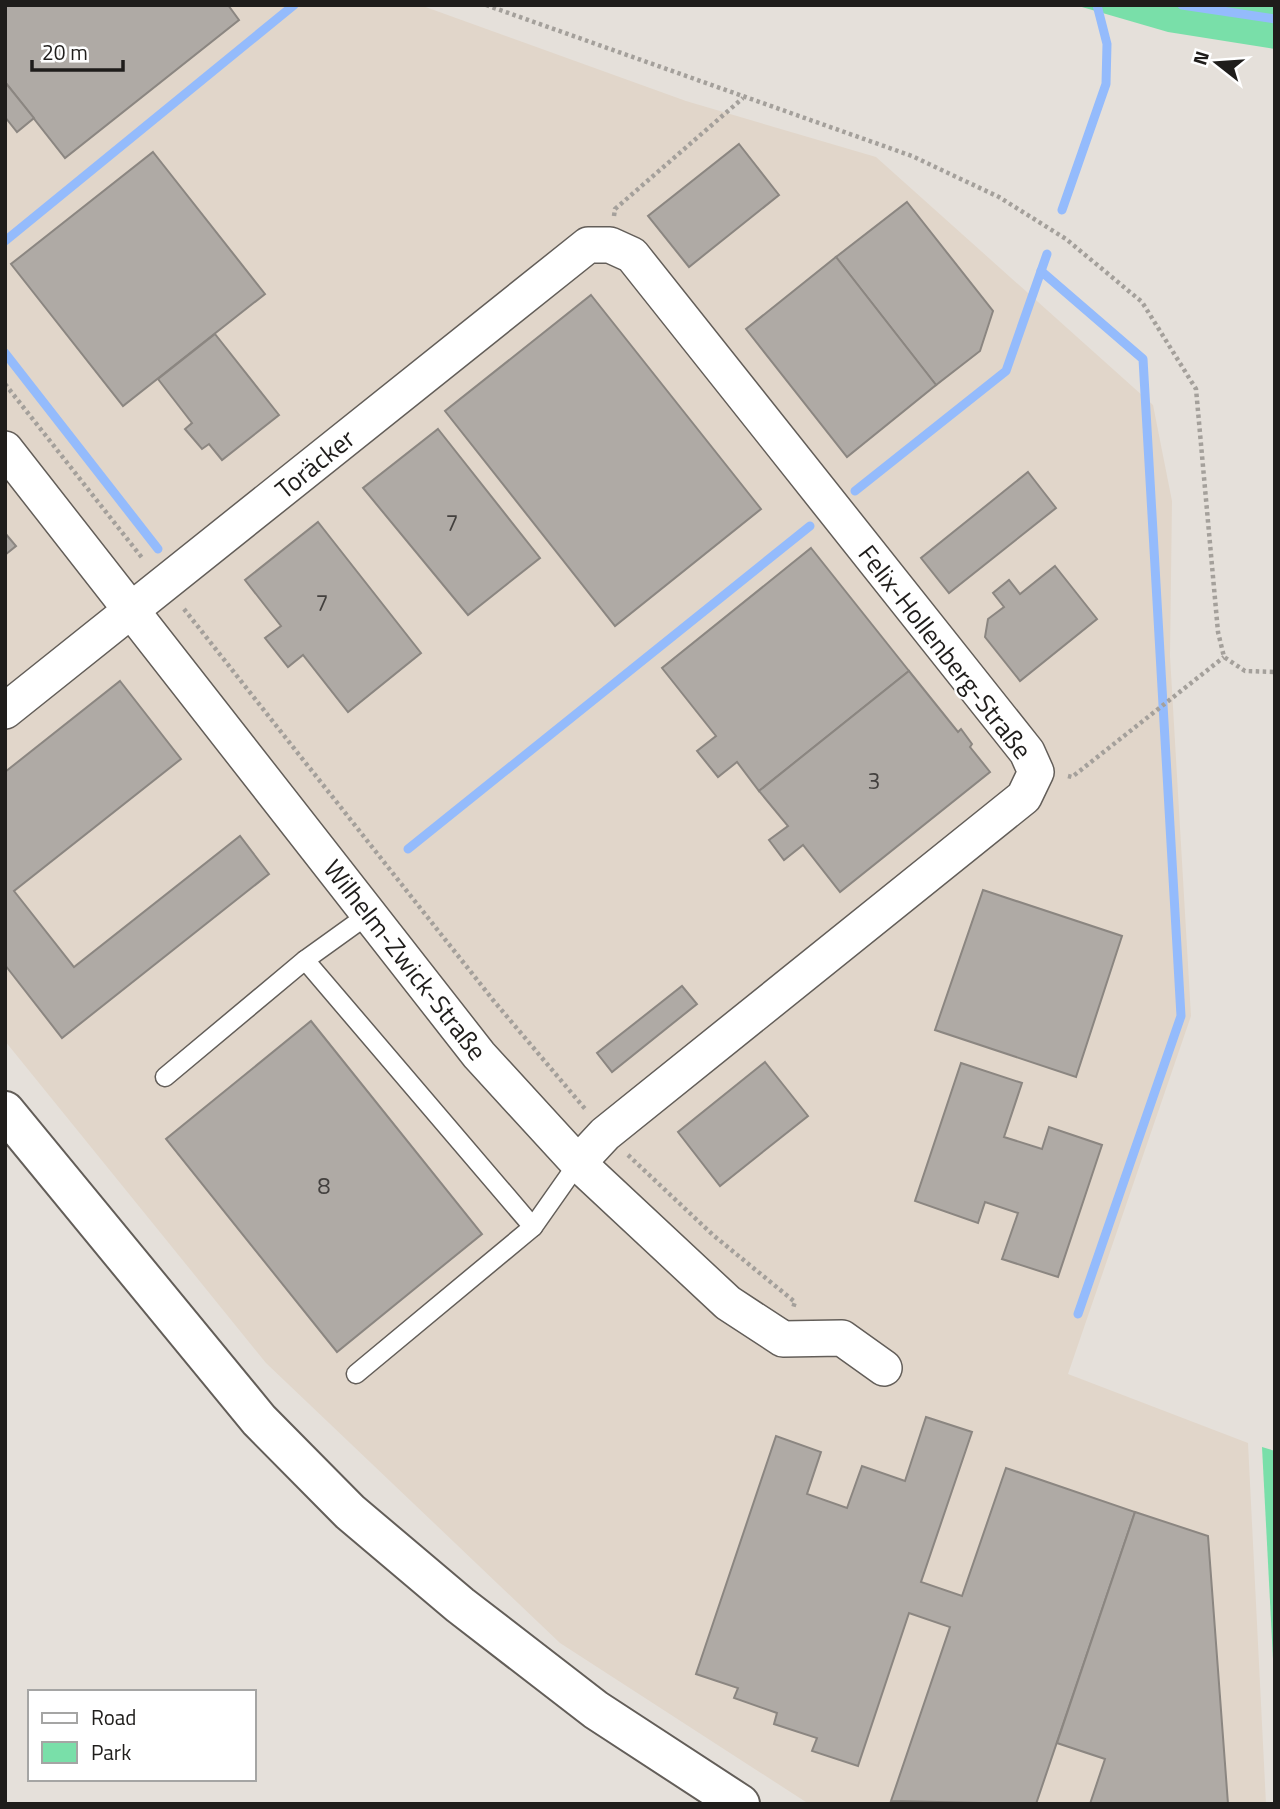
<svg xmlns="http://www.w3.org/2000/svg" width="1280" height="1809" font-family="'Titillium Web',sans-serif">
<rect width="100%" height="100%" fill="#e5e0da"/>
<polygon fill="#e1d6ca" points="5,5 420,5 686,101 876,157 1153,405 1172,501 1170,656 1191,1016 1068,1374 1248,1443 1266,1804 809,1804 560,1643 266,1363 5,1041"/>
<g fill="#79dfa9">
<polygon points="1075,5 1275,5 1275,49 1168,32"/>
<polygon points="1262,1447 1275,1451 1275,1698"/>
</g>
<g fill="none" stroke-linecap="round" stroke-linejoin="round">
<g stroke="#94bbfc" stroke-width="9">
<polyline points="1182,5 1275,19"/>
<polyline points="1062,210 1106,84 1107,44 1097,5"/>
<polyline points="5,241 294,5"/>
<polyline points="1041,271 1143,359 1181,1016 1078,1314"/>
<polyline points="5,353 158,549"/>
<polyline points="855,491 1006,371 1047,254"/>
<polyline points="408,849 810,526"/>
</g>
</g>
<g fill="#afaaa5" stroke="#8b8681" stroke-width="2">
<polygon points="5,5 228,5 239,20 65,158 5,82"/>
<polygon points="5,82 34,118 17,132 5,117"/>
<polygon points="739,144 779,195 689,267 648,216"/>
<polygon points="153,152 265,294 123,406 11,264"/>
<polygon points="907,202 993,311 980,351 936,385 836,257"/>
<polygon points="836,257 936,385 847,457 746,329"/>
<polygon points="591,295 761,509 615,626 445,411"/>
<polygon points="215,334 279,415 222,460 209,444 202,449 185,429 192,423 158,379"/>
<polygon points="438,429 540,558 468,615 363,488"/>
<polygon points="1028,472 1056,508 949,593 921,558"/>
<polygon points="318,522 421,653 348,712 303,655 288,667 265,638 281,626 245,580"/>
<polygon points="5,533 16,546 5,555"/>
<polygon points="811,548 909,671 759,791 737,762 718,777 697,751 716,736 662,668"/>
<polygon points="1055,566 1097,619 1020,681 985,637 988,619 1004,607 993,593 1009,580 1020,594"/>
<polygon points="909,671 958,732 961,729 972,744 970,747 990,772 840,892 803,845 784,860 769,840 788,826 759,791"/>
<polygon points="120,681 181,759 14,891 74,967 240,836 269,874 62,1038 5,965 5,772"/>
<polygon points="983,890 1122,936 1076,1077 935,1030"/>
<polygon points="682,986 697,1004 612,1072 597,1053"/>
<polygon points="311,1021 482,1234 337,1352 166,1139"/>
<polygon points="765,1062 808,1116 720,1186 678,1132"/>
<polygon points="961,1063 1022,1083 1004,1137 1042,1149 1049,1127 1102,1145 1058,1277 1002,1259 1018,1213 985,1202 978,1223 915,1201"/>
<polygon points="926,1417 972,1432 921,1582 962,1596 1006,1468 1135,1512 1036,1804 891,1801 950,1627 909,1613 858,1766 812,1751 817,1738 774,1724 777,1713 734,1698 738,1688 696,1674 776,1436 821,1452 807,1494 847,1508 862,1466 905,1481"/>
<polygon points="1135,1512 1208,1536 1228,1804 1090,1804 1105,1759 1057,1743"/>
</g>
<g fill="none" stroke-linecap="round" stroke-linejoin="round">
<g stroke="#635e59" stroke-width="21">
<g id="service">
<polyline points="305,960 533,1227"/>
<polyline points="165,1077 305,960 369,914"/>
<polyline points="356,1374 533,1227 578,1163"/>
</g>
</g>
<g stroke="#635e59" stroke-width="38">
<g id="minor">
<polyline points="5,449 479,1055 578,1163 728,1303 783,1339 842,1338 884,1368"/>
<polyline points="5,711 588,245 610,245 632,255 1027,752 1036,772 1024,797 605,1134 578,1163"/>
</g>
</g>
<g stroke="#635e59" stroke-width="42">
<polyline id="secondary" points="5,1111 259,1420 350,1512 460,1605 596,1710 740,1804"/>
</g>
<g stroke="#a4a09b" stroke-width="4.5" stroke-dasharray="3.5 3.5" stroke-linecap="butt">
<polyline points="486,5 912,156 999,197 1066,239 1142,302 1196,389 1218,632 1224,657 1245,671 1275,672"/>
<polyline points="614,216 615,209 743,98"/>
<polyline points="5,384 143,559"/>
<polyline points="184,609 493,1000 586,1110"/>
<polyline points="1068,776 1072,777 1224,657"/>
<polyline points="628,1155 713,1235 795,1302 793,1308"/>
</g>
<use href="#service" stroke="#fff" stroke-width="18"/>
<use href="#minor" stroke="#fff" stroke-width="35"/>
<use href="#secondary" stroke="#fff" stroke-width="38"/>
</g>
<g text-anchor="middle" stroke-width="5" stroke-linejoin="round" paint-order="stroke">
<g font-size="23" fill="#43403e">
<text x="452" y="531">7</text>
<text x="322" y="611">7</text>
<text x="874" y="789">3</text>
<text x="324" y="1194">8</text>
</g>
<g font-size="26" fill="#1f1d1b" stroke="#fff">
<text transform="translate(315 464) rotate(-39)" y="9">Toräcker</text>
<text transform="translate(945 652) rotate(52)" y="9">Felix-Hollenberg-Straße</text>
<text transform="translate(405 960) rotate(52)" y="9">Wilhelm-Zwick-Straße</text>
</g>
</g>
<rect width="1280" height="1809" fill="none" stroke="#1f1d1b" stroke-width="14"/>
<rect x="28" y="1690" width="228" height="91" fill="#ffffff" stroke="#a5a5a4" stroke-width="2"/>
<rect x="42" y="1713" width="35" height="10" fill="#ffffff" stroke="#a5a5a4" stroke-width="2"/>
<text x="91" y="1725" font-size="21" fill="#1f1d1b">Road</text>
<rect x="42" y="1742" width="35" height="21" fill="#79dfa9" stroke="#a5a5a4" stroke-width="2"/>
<text x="91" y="1760" font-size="21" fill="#1f1d1b">Park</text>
<g transform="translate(1217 63) rotate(287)" stroke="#ffffff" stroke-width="5" paint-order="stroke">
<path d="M0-5L12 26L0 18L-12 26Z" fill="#1f1d1b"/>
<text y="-10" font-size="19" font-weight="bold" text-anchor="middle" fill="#1f1d1b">N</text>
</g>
<path d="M32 60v10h91v-10" fill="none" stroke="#1f1d1b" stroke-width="3.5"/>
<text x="42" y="60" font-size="21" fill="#1f1d1b" stroke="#ffffff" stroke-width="5" paint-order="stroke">20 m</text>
</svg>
